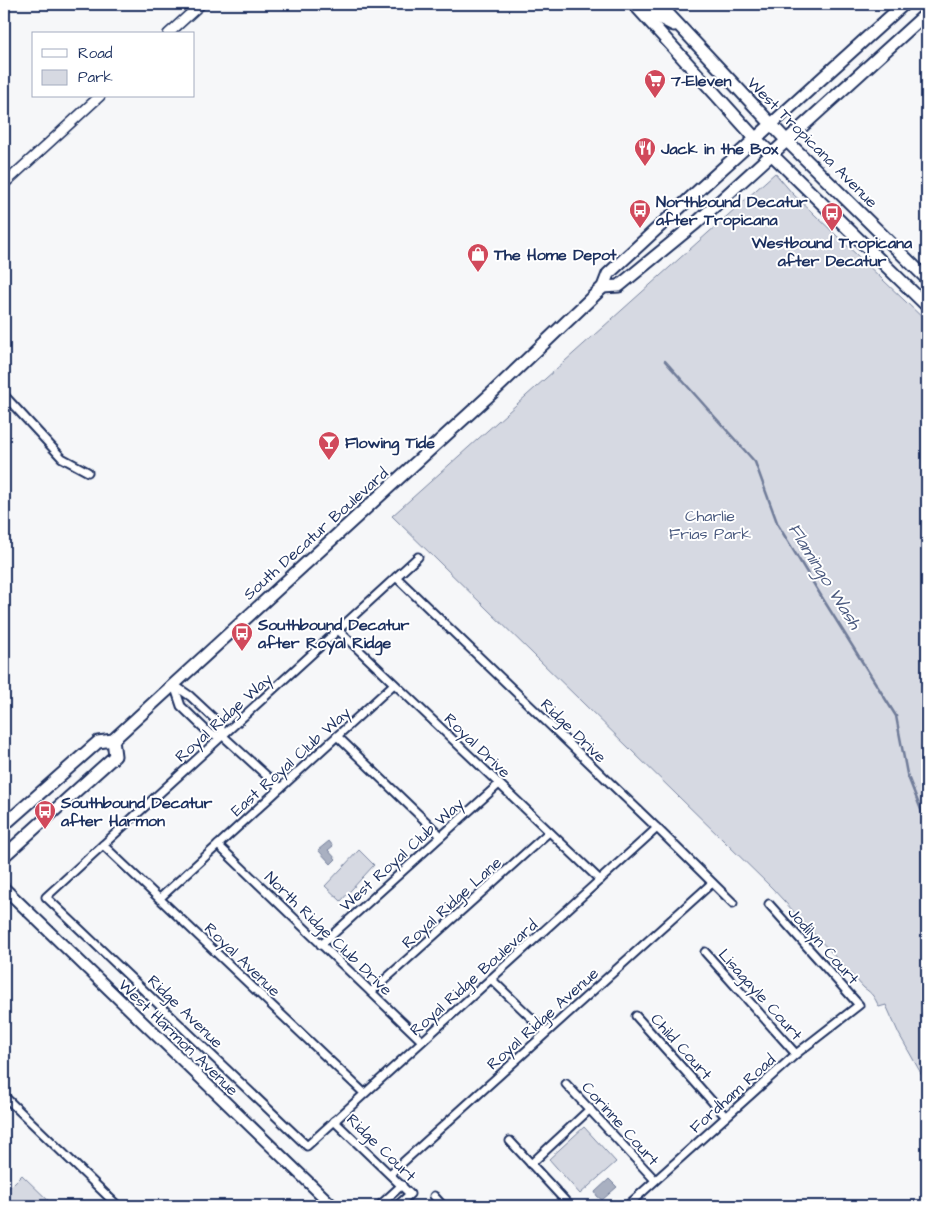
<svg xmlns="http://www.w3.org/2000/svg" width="931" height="1210" font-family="'Architects Daughter',sans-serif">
<rect width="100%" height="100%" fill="#f6f7f9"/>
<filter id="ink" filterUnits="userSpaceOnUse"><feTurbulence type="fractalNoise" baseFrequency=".02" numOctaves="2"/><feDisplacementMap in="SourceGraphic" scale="10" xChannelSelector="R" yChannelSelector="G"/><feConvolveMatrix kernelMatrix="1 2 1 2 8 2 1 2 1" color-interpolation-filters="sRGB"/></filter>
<g filter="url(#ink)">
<g fill="#d6d9e2" stroke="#7884a0">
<path d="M775,173L792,193L927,322V1084L899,1034L886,1005L879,1007C875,998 872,993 864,988L772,888L392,516Z"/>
<polygon points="359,850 374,865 341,901 325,886"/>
<polygon points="584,1127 616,1162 580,1194 549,1159"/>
<polygon points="22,1175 54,1206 4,1206 4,1193"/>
</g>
<g fill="#a9b0c1" stroke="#707c99">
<polygon points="329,841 333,846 328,850 336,859 331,864 318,850"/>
<polygon points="609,1179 617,1187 602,1200 597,1196 595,1192"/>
</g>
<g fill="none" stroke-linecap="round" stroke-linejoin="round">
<polyline stroke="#707c99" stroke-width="2.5" points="665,361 755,462 778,525 823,599 896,716 907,774 927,825"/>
<g stroke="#1b2f5e" stroke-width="11">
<g id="minor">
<polyline points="4,395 62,458 88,472"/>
<polyline points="418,557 46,897 307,1146 657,828"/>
<polyline points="396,577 657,828 733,903"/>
<polyline points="338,630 600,880"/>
<polyline points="174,685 181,706 210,734 223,736"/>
<polyline points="174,685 190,696 220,724 223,736"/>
<polyline points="223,736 280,788"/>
<polyline points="337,736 441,836"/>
<polyline points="103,845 364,1093"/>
<polyline points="218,845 422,1041"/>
<polyline points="160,898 394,684"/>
<polyline points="321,945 499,784"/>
<polyline points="705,952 796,1054"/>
<polyline points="491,979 546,1032"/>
<polyline points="371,992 549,832"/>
<polyline points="636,1016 726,1117"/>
<polyline points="566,1084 655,1180"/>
<polyline points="4,1096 118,1206"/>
<polyline points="334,1121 410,1194 397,1206"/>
<polyline points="510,1141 570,1206"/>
<polyline points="531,1164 590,1109"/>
<polyline points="390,1174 712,883"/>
<polyline points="434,1196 443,1206"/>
<polyline points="379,1206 402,1185"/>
<polyline points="627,1206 796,1054 859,1005 769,904"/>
</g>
</g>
<g stroke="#1b2f5e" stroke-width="12">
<g id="tertiary">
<polyline points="168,34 201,4"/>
<polyline points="4,184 100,96"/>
</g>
</g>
<g stroke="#1b2f5e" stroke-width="14">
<polyline id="secondary" points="4,888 333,1206"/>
</g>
<g stroke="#1b2f5e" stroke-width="15">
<g id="primary">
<polyline points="634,4 755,138 927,306"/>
<polyline points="647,4 660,18 674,25"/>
<polyline points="659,4 787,141 927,279"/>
<polyline points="603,287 619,286 696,223 927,13"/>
<polyline points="4,825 98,742 113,740 493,392 603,287 608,274 701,188 904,4"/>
<polyline points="4,856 115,756 113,740"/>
</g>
</g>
<use href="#minor" stroke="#fff" stroke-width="7"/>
<use href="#tertiary" stroke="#fff" stroke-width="9"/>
<use href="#secondary" stroke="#fff" stroke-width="10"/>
<use href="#primary" stroke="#fff" stroke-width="11"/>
</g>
</g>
<defs>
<g id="supermarket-pin" transform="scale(1.125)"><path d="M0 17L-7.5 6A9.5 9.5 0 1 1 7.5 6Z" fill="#d1495b" stroke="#fff"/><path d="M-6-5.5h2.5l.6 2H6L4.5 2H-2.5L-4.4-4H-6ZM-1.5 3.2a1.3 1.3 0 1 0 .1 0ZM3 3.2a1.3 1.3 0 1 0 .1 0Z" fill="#fff"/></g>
<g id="restaurant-pin" transform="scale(1.125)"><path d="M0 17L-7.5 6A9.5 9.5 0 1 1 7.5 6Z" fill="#d1495b" stroke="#fff"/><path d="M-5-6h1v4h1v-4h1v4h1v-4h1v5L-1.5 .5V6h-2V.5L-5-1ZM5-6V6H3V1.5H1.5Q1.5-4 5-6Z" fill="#fff"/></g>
<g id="bus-pin" transform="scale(1.125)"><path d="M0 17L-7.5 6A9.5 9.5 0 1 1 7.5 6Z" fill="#d1495b" stroke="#fff"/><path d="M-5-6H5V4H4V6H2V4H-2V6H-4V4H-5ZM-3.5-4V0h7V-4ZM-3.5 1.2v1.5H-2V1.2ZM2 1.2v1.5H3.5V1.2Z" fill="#fff"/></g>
<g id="shop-pin" transform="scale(1.125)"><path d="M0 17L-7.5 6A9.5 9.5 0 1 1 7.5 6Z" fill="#d1495b" stroke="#fff"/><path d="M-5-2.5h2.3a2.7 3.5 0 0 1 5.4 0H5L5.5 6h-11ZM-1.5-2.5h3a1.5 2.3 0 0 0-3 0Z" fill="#fff"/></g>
<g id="bar-pin" transform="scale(1.125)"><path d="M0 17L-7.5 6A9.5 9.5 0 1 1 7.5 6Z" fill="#d1495b" stroke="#fff"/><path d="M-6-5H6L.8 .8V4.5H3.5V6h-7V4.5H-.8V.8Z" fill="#fff"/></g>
</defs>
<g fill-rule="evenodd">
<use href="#supermarket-pin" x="655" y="80"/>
<use href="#restaurant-pin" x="645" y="148"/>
<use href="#bus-pin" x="640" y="210"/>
<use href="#bus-pin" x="832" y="213"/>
<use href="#shop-pin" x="478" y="254"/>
<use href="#bar-pin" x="329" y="442"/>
<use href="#bus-pin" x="242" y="633"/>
<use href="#bus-pin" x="45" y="811"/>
</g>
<g text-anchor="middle" stroke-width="4" stroke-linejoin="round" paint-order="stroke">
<g font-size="16" font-weight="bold" fill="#1b2f5e" stroke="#fff" text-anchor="start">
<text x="671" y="86">7-Eleven</text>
<text x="661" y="154">Jack in the Box</text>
<text x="656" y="207">Northbound Decatur<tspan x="656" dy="18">after Tropicana</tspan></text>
<text x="832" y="248" text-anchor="middle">Westbound Tropicana<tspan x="832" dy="18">after Decatur</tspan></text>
<text x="494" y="260">The Home Depot</text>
<text x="345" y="448">Flowing Tide</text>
<text x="258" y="630">Southbound Decatur<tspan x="258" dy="18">after Royal Ridge</tspan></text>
<text x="61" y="808">Southbound Decatur<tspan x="61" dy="18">after Harmon</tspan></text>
</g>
<g font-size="16" fill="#1b2f5e" stroke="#fff">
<text transform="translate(813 142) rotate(45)" y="6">West Tropicana Avenue</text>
<text transform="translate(315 533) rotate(-42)" y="6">South Decatur Boulevard</text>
<text transform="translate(223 717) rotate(-42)" y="6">Royal Ridge Way</text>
<text transform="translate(574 730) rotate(44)" y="6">Ridge Drive</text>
<text transform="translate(478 745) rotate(44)" y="6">Royal Drive</text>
<text transform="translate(290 761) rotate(-42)" y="6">East Royal Club Way</text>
<text transform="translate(401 854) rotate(-42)" y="6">West Royal Club Way</text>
<text transform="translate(451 902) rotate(-42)" y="6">Royal Ridge Lane</text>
<text transform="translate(329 933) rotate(44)" y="6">North Ridge Club Drive</text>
<text transform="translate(824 945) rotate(48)" y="6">Jodilyn Court</text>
<text transform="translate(243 959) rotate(44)" y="6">Royal Avenue</text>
<text transform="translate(473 977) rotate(-42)" y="6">Royal Ridge Boulevard</text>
<text transform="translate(761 994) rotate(48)" y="6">Lisagayle Court</text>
<text transform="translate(186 1011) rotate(44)" y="6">Ridge Avenue</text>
<text transform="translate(542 1018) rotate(-42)" y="6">Royal Ridge Avenue</text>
<text transform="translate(179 1037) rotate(44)" y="6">West Harmon Avenue</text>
<text transform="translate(682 1046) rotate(48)" y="6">Child Court</text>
<text transform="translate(732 1093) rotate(-42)" y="6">Fordham Road</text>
<text transform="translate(621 1123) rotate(48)" y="6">Corinne Court</text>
<text transform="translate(382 1147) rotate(44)" y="6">Ridge Court</text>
</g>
<g font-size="16" fill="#4a5a7f" stroke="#fff">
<text x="710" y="521">Charlie<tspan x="710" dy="18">Frias Park</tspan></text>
</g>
<g font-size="18" font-style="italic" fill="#4d5c81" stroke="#fff">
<text transform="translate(825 576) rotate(58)" y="6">Flamingo Wash</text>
</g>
</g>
<rect width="931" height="1210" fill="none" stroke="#fff" stroke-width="20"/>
<rect x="10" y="10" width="911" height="1190" fill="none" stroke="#1b2f5e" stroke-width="2" filter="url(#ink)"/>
<rect x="32" y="32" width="162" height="65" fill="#ffffff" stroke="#a4acbf"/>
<rect x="42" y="49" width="25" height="8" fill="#ffffff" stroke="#a4acbf"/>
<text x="78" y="58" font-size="15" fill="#1b2f5e">Road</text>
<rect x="42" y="70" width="25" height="15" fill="#d6d9e2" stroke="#a4acbf"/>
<text x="78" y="82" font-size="15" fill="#1b2f5e">Park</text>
</svg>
